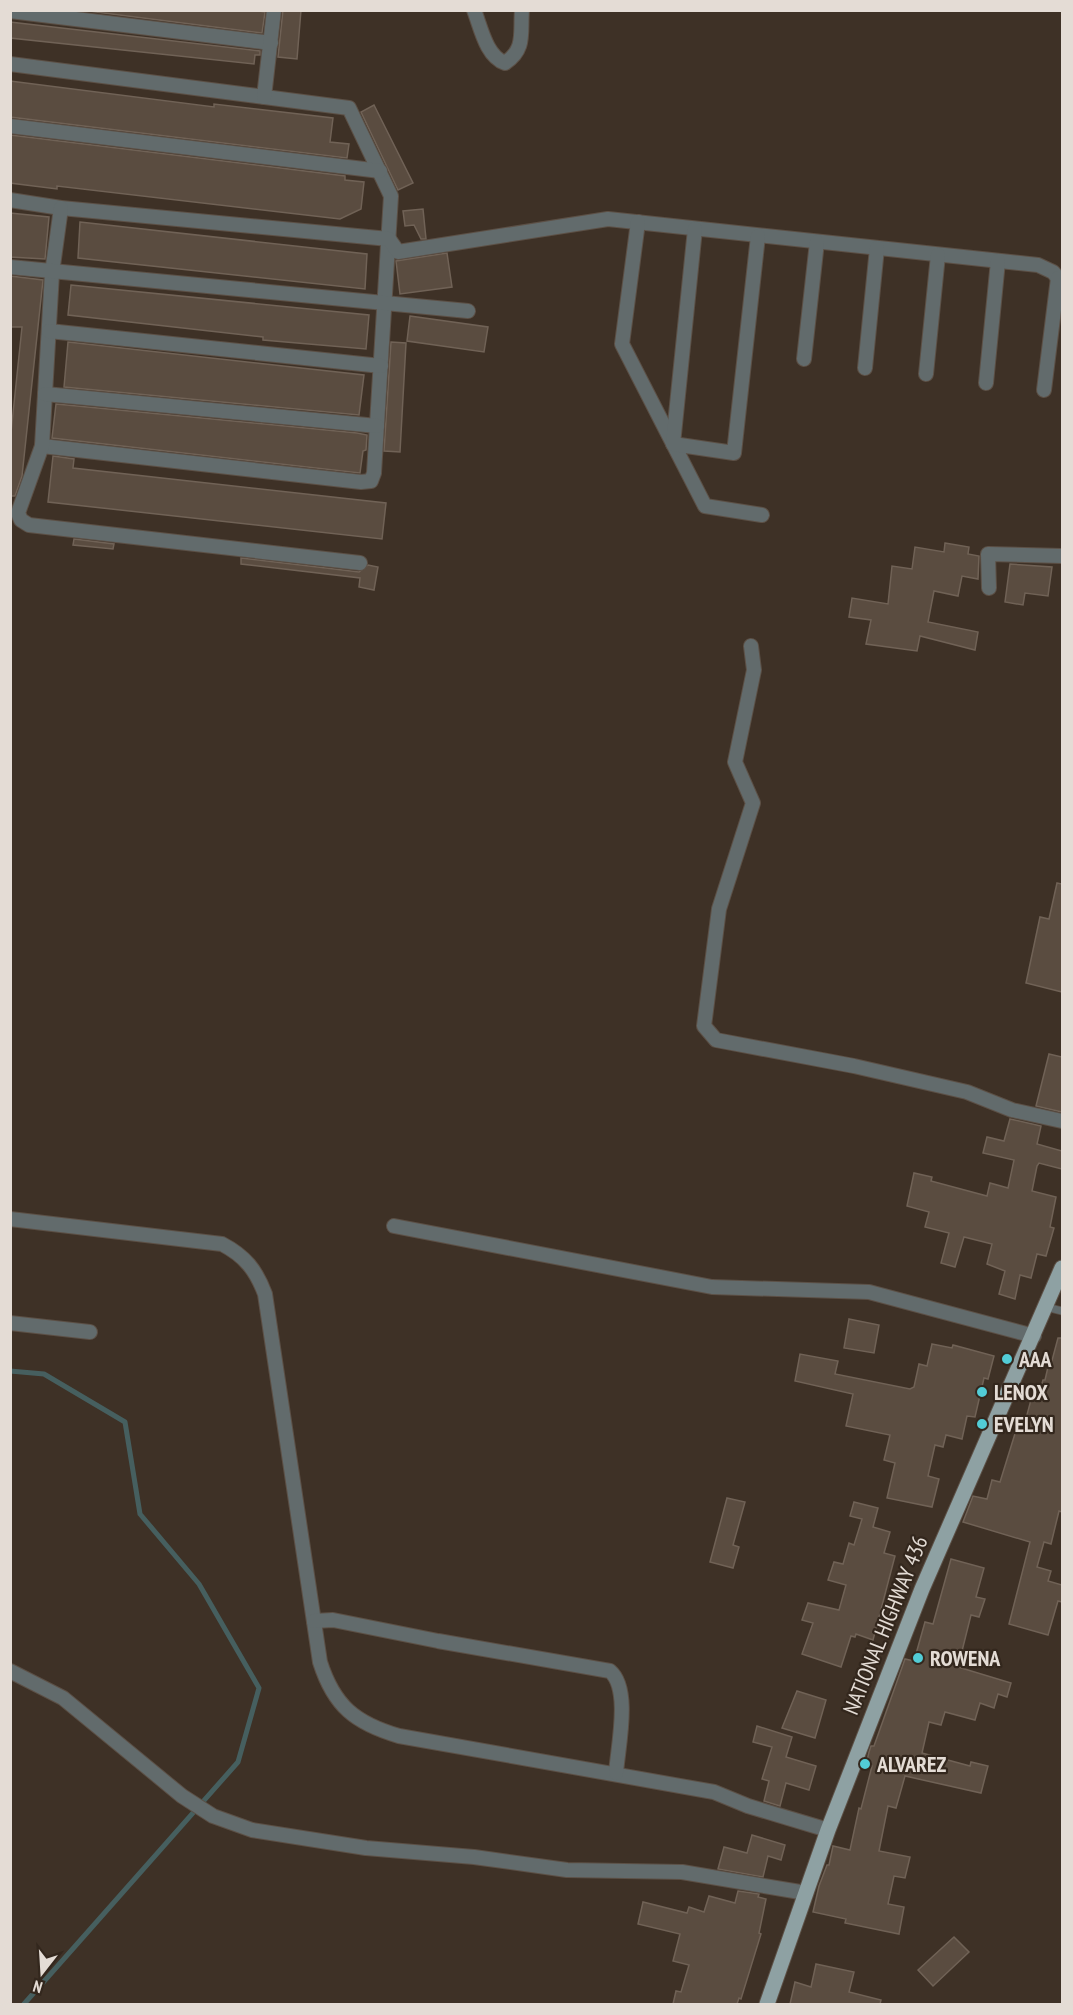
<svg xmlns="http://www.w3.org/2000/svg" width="1073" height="2015" font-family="'PT Sans Narrow',sans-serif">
<rect width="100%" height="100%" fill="#3e3126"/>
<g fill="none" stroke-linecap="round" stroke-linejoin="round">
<polyline stroke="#465f5f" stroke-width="5" points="10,1371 44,1374 125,1422 140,1514 199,1584 259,1688 238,1762 24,2004"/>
</g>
<g fill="#5a4c40" stroke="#706256" stroke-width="1.5">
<polygon points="80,10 252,10 265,12 262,33"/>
<polygon points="283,10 301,10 297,59 278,57"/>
<polygon points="10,22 260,51 260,55 255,55 254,64 10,38"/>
<polygon points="10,81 214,107 214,104 333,118 330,142 349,144 347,158 10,117"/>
<polygon points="374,105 413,183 398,190 361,112"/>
<polygon points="10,135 345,176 345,180 364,182 361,209 340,219 57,186 57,189 10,183"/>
<polygon points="423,209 426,239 421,239 414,225 405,226 403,211"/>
<polygon points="10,213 49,217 45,259 10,257"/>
<polygon points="80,222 367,254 365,289 78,258"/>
<polygon points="447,253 452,287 400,294 396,261"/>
<polygon points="10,276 43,280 22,476 15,496 10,496 10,442 22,327 10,327"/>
<polygon points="71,285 369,315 366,349 263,340 263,337 68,315"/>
<polygon points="410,316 488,327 484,352 407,341"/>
<polygon points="68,342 364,375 359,415 64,387"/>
<polygon points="391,342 406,343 400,452 384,451"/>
<polygon points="56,404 357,433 367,435 366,450 363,451 360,473 52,438"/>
<polygon points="53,456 74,459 73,468 386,503 382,539 48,502"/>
<polygon points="74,539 114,544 113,549 73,545"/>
<polygon points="945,543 969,547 968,554 979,556 978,579 962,576 958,596 934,591 928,622 978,632 975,650 920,636 917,651 866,644 871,620 849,617 852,598 888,604 892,566 912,569 915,547 944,552"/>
<polygon points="241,558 359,572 368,565 378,567 374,590 359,587 360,578 241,564"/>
<polygon points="1010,564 1052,567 1048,596 1025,593 1023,605 1005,602"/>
<polygon points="1057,883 1062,884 1062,992 1026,983 1040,917 1049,919"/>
<polygon points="1049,1054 1062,1057 1062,1112 1036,1106"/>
<polygon points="1010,1119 1041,1126 1037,1144 1062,1151 1062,1169 1039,1163 1037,1166 1032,1191 1056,1197 1050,1227 1054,1228 1046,1256 1037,1254 1031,1278 1020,1275 1015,1299 999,1294 1005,1271 987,1264 992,1244 964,1237 955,1267 941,1263 949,1233 925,1227 929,1212 907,1206 914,1173 932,1177 931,1181 987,1196 990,1183 1008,1188 1014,1160 983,1153 987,1137 1004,1141"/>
<polygon points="849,1319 879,1325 874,1353 844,1348"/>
<polygon points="1058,1338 1062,1338 1062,1512 1059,1511 1051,1544 1044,1542 1037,1567 1051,1571 1048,1581 1062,1585 1062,1602 1058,1601 1048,1635 1009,1624 1030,1542 963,1522 973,1496 987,1499 992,1480 1000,1482 1018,1424 1024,1426 1032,1396 1038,1397 1043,1380 1045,1380 1048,1367 1050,1368"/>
<polygon points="932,1344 952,1348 953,1345 994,1356 988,1379 984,1378 975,1417 967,1416 962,1439 946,1435 943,1447 935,1445 928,1476 939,1479 932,1507 887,1498 895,1463 884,1460 890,1435 846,1426 853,1394 795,1381 800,1354 838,1361 835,1374 910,1389 914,1387 919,1364 927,1366"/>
<polygon points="727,1498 745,1502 733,1545 739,1547 733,1568 710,1562"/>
<polygon points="854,1502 878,1508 873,1527 890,1532 884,1553 895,1556 873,1640 856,1634 855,1637 851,1636 841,1667 802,1654 813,1623 802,1620 808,1603 839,1610 846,1585 828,1580 834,1562 843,1564 849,1543 854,1545 862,1519 850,1516"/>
<polygon points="951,1559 984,1568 976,1597 985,1599 979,1617 971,1615 958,1667 1011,1683 1007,1697 998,1694 994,1708 980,1703 975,1720 945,1712 941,1725 929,1722 922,1753 970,1766 971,1762 988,1766 981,1793 905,1776 896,1808 888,1806 879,1851 910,1857 905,1878 894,1876 888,1904 904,1907 899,1934 845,1923 846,1919 813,1912 819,1886 827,1865 829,1865 833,1846 850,1850 859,1808 861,1809 872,1766 866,1765 869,1752 871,1746 874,1746 905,1659 914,1661 925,1622 933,1624"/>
<polygon points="797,1691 826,1700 815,1738 782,1728"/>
<polygon points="757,1726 792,1737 786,1757 816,1766 809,1790 786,1783 780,1806 764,1801 769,1781 762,1779 772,1747 753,1742"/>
<polygon points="752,1835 785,1845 781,1860 768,1856 763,1877 718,1869 724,1847 747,1853"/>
<polygon points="738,1891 759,1894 758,1897 766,1899 759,1933 761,1934 741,1999 739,1998 737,2004 673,2004 676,1991 681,1992 689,1965 673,1961 680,1934 638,1924 643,1902 687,1913 689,1907 704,1912 709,1896 735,1903"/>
<polygon points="954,1937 969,1952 933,1986 918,1970"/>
<polygon points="816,1964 854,1972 849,1992 881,2000 880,2004 790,2004 795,1982 811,1987"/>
</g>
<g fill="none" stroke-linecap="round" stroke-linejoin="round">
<g stroke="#5c5046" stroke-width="9">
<polyline id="service" points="1046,1307 1062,1311"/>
</g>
<g stroke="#5c5046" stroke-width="16">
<g id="minor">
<path d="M474,10C481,28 486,56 505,63C526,49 520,33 522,10"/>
<polyline points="10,11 271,43"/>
<polyline points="10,64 349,108 391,196 374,473 371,481 361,482 42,446"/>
<polyline points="264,97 274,10"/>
<polyline points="10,126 380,171"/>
<polyline points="10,200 61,208 389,239 398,252 608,219 1038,265 1053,272 1062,283"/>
<polyline points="61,208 52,273 42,446 18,513 21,520 29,525 360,563"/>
<polyline points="638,222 622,344 705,506 762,515"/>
<polyline points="695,229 673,444 734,453 758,236"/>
<polyline points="10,267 468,311"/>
<polyline points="49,331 381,366"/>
<polyline points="804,359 817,242"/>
<polyline points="865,368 877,248"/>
<polyline points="926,374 938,255"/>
<polyline points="986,383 998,261"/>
<polyline points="1044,390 1058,278"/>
<polyline points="45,394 377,426"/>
<polyline points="989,588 988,554 1062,556"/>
<polyline points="751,646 754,670 735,762 753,803 719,909 704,1026 716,1040 854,1066 967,1092 1012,1110 1062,1121"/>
<path d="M10,1219L222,1244C245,1256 256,1270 265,1294L320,1662C334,1706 355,1723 399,1736L714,1792L748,1806L828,1830"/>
<polyline points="394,1226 712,1287 869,1292 1034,1336"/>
<polyline points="10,1323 90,1332"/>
<path d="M314,1621L333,1620L438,1641L610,1671C631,1689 618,1746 616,1773"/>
<polyline points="10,1671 63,1698 182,1796 213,1816 252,1830 366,1848 474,1857 567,1870 682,1872 806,1893"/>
</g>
</g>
<g stroke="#5c5046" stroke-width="17">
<polyline id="primary" points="767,2004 828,1830 922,1589 1062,1268"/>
</g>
<use href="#service" stroke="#626b6c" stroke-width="7"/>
<use href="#minor" stroke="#626b6c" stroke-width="14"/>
<use href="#primary" stroke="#8ea1a3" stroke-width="15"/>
</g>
<g fill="#52ccd6" stroke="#33271d" stroke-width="2">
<circle cx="1007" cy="1359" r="6"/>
<circle cx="982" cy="1392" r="6"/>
<circle cx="982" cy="1424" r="6"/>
<circle cx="918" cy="1658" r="6"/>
<circle cx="865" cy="1764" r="6"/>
</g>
<g text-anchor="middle" stroke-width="4.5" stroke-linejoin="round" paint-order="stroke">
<g font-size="22" font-weight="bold" fill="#e4dcd5" stroke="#33271d" text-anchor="start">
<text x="1019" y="1367">AAA</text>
<text x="994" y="1400">LENOX</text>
<text x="994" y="1432">EVELYN</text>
<text x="930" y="1666">ROWENA</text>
<text x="877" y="1772">ALVAREZ</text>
</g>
<g font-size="22" fill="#e4dcd5" stroke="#33271d">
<text transform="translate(885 1625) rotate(-68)" y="8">NATIONAL HIGHWAY 436</text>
</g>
</g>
<rect width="1073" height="2015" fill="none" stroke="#e4dcd5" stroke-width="24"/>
<g transform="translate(42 1973) rotate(197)" stroke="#33271d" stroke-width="4.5" paint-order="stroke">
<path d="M0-4.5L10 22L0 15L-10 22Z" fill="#e4dcd5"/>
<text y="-9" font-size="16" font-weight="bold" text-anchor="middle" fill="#e4dcd5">N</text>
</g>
</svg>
